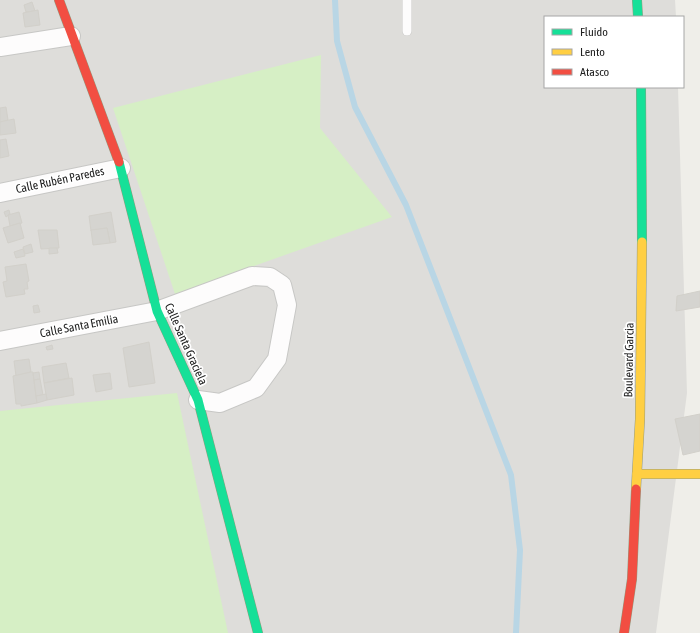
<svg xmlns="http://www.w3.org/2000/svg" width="700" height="633" font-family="'Asap Condensed',sans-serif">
<rect width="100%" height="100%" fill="#efeee9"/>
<polygon fill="#deddda" points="0,0 675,0 676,17 545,17 545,87 678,87 687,393 656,633 0,633"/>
<g fill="#d6efc5">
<polygon points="321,55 320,128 392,217 175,294 113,108"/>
<polygon points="177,393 228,633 0,633 0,411"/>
</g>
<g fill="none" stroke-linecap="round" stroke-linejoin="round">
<polyline stroke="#b9d6e5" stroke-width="6" points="335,0 337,41 355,107 406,205 511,475 520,550 516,633"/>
</g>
<g fill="#d5d4d0" stroke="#d2d0ca">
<polygon points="32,2 35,11 26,12 24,5"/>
<polygon points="38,10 40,25 25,27 23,13"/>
<polygon points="6,107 8,120 0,122 0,108"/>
<polygon points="14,119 16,133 0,135 0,122"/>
<polygon points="6,139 9,156 0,158 0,140"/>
<polygon points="9,210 10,214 6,217 4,212"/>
<polygon points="19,212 22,223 10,226 8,215"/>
<polygon points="111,212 116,242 110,243 107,228 91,231 89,216"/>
<polygon points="20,223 24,238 8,243 3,228"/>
<polygon points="107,228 110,243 93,245 91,230"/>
<polygon points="38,230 57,230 59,248 41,249"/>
<polygon points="31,244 33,252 25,254 23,247"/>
<polygon points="49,248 57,248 58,253 49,254"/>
<polygon points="23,249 25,256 16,258 14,252"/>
<polygon points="26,264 29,281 27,282 28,289 24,289 25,294 6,297 3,282 7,281 5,267"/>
<polygon points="700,291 700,307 676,311 677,296"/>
<polygon points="38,305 40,312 34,313 33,306"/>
<polygon points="149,342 155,383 129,387 123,348"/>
<polygon points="52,345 53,349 47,350 46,347"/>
<polygon points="29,359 31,372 16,376 14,361"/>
<polygon points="66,363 69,378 44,383 42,367"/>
<polygon points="31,372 33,372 37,403 21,406 21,404 16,404 13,376"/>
<polygon points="39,372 40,379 34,380 33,373"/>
<polygon points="110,373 112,389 96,392 93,375"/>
<polygon points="72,378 74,395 47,400 44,383"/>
<polygon points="40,379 43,395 36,396 34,380"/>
<polygon points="46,394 47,400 37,403 36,396"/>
<polygon points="700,414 700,451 683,455 675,419"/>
</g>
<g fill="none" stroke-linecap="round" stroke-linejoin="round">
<g stroke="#c7c7c5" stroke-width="10">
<polyline id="lane" points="407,31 407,0"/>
</g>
<g stroke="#c7c7c5" stroke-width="20">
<g id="street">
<polyline points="0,47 71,36"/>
<polyline points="0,193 121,168"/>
<polyline points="0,341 157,311 252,276 270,277 282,285 287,305 277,359 256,388 220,403 198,400"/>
</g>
</g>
<g stroke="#959a7f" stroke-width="10">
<g id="fast">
<polyline points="637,0 638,17"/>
<polyline points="641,87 642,242"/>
<polyline points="119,162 157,311 198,400 258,633"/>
</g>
</g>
<g stroke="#959a7f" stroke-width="10">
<g id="slow">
<polyline points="637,474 700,474"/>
<polyline points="636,489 640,419 642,242"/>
</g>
</g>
<g stroke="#959a7f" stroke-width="10">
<g id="jam">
<polyline points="59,0 119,162"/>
<polyline points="624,633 632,579 636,489"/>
</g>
</g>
<use href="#lane" stroke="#fdfcfc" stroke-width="9"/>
<use href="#street" stroke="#fdfcfc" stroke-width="18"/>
<use href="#fast" stroke="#16e098" stroke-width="9"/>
<use href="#slow" stroke="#ffcf43" stroke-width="9"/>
<use href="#jam" stroke="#f24e42" stroke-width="9"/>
</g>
<g text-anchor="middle" stroke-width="3.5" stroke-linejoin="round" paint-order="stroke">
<g font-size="12" fill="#202020" stroke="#fff">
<text transform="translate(60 180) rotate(-12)" y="4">Calle Rubén Paredes</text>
<text transform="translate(79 326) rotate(-11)" y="4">Calle Santa Emilia</text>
<text transform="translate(186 344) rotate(66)" y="4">Calle Santa Graciela</text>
<text transform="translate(629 360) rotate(-89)" y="4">Boulevard Garcia</text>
</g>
</g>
<rect x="544" y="16" width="140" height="72" fill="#ffffff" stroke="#a6a6a6"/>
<rect x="552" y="29" width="20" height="6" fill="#16e098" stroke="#a6a6a6"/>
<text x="580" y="36" font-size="12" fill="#202020">Fluido</text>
<rect x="552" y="49" width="20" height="6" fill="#ffcf43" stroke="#a6a6a6"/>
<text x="580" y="56" font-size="12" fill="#202020">Lento</text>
<rect x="552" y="69" width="20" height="6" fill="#f24e42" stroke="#a6a6a6"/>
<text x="580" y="76" font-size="12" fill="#202020">Atasco</text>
</svg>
